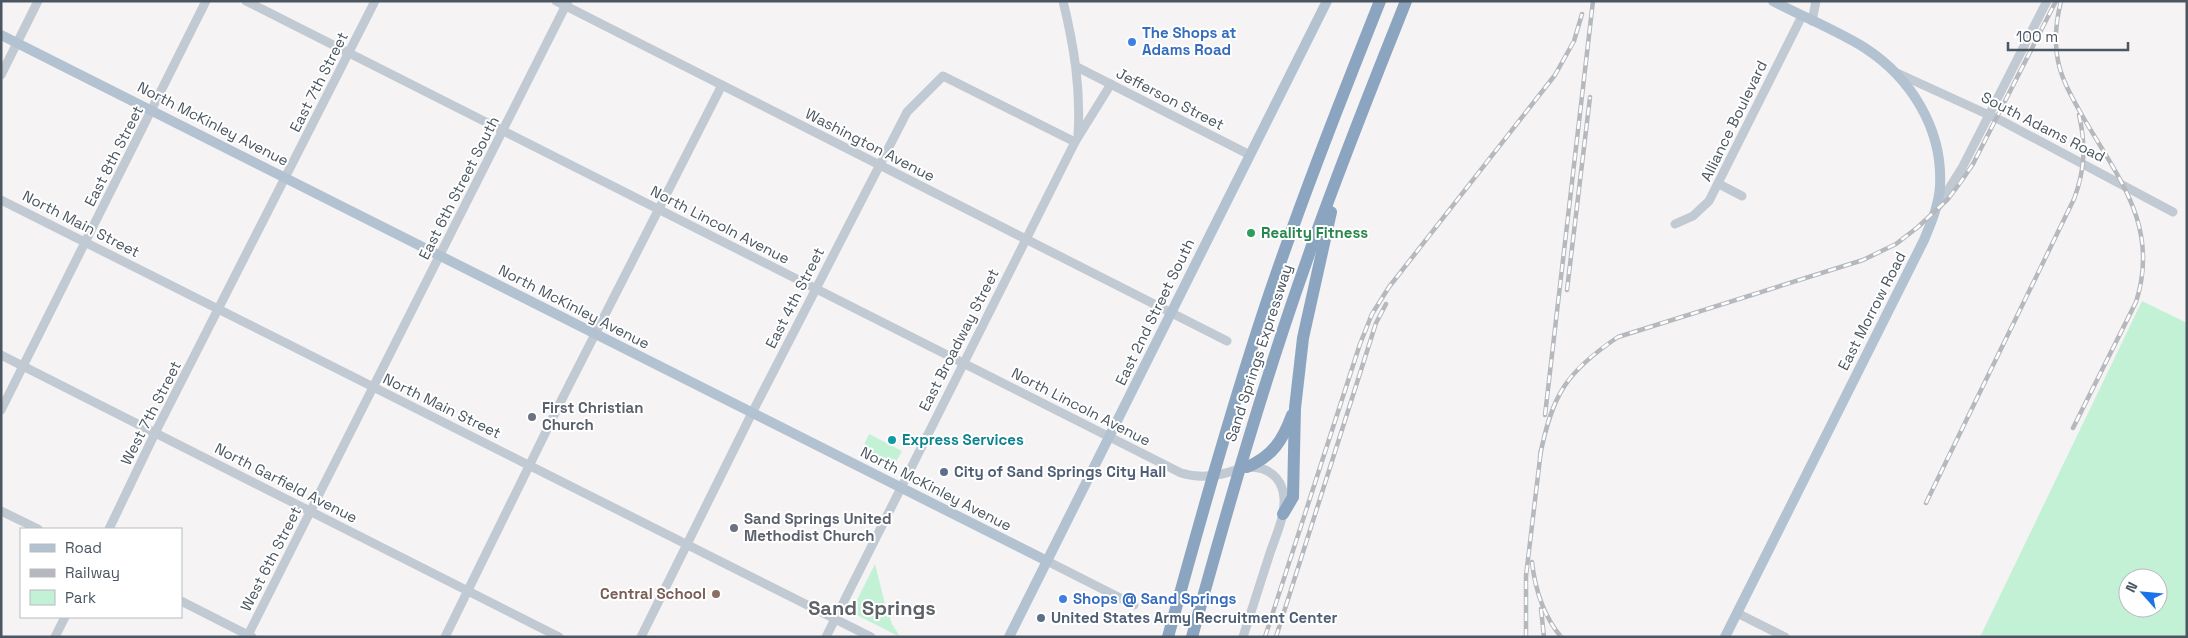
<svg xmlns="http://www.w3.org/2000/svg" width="2188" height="638" font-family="'Space Grotesk',sans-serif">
<rect width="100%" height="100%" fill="#f5f3f3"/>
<g fill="#c3f1d5" fill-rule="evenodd">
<path d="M2142,301L2187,323V637H1980ZM2128,578H2158V608H2128Z"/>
<polygon points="869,434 902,451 893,467 861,451"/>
<polygon points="875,564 885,604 892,624 900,637 851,612"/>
</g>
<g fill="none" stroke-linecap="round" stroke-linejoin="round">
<g stroke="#c1cad2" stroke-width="9">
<path d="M246,1L1181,473C1194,477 1208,477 1222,474C1235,471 1246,465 1259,468C1274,471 1283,483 1284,498C1285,517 1276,535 1270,553C1261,581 1252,609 1243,637"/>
<polyline points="556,1 1227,341"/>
<path d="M1063,1C1074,46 1081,89 1078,135"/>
<polyline points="1812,21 1816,1"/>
<polyline points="1077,67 1250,155"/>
<polyline points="1897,73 2002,121 2173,212"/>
<polyline points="1,75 38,1"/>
<polyline points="1719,184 1742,196"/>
<polyline points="1,200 871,637"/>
<polyline points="1938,206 1962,168 2047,1"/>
<polyline points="1675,224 1693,216 1709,201 1802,16"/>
<polyline points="1,355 559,637"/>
<polyline points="1,410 206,1"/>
<polyline points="1,511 38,529"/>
<polyline points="109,529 156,431 375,1"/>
<polyline points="1047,561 1134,605"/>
<polyline points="181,601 252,637"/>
<polyline points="1737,613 1785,637"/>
<polyline points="55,637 65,617"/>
<polyline points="247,637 568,1"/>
<polyline points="445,637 562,399 722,85"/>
<polyline points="641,637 752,413 907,112 943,76 1075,142"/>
<polyline points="826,637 1075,142 1111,84"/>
</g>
<g stroke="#b3c2d1" stroke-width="10">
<polyline points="1,35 1047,561"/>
<polyline points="1009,637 1327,1"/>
<path d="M1725,637L1924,240C1931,223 1939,205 1940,186C1943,129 1911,78 1865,48C1836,30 1803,17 1773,1"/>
</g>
<g stroke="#8ba5c1" stroke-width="12">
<path d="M1247,467C1272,457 1283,440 1292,415"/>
<polyline points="1283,514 1293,497 1295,408 1303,338 1331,212"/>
<path d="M1168,637C1198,528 1228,420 1263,313C1298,208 1339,104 1380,1"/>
<path d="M1192,637C1227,510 1263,384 1307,260C1337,173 1372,87 1406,1"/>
</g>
<g stroke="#b5b8bd" stroke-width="4.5">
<g id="rail">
<path d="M2061,1C2056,21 2054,42 2058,61C2062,81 2073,99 2083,117C2119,179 2160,227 2136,302L2073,428"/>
<polyline points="1567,290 1590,97"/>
<polyline points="1545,415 1593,1"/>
<path d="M1540,456C1552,395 1566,372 1618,337L1863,260L1896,244L1918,227L1948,199L1960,183L1973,164L2056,1"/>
<path d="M1926,503L2074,199C2085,170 2086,145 2079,115"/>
<path d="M1532,562C1535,589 1543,615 1561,637"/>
<polyline points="1541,609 1544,637"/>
<polyline points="1265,637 1360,344 1372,314 1389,287 1555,75 1574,41 1582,14"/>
<polyline points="1276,637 1376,323 1386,304"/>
<polyline points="1526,637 1526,576 1541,450"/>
</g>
</g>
<use href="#rail" stroke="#fff" stroke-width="2.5" stroke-dasharray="8" stroke-linecap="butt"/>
</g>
<g fill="#3f7fe0" stroke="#fff" stroke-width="2">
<circle cx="1132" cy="42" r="5"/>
<circle cx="1063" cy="599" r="5"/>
</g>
<circle fill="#2e9e5b" stroke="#fff" stroke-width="2" cx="1251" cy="233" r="5"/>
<g fill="#6b7280" stroke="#fff" stroke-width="2">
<circle cx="532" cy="417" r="5"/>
<circle cx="734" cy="528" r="5"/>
</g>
<circle fill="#0f9aa8" stroke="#fff" stroke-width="2" cx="892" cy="440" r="5"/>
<g fill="#5c6f8a" stroke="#fff" stroke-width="2">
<circle cx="944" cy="472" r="5"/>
<circle cx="1041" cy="618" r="5"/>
</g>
<circle fill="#8d6e63" stroke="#fff" stroke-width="2" cx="716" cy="594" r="5"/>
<g text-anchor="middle" stroke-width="4" stroke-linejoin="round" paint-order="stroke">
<g font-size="15" font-weight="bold" fill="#366cbe" stroke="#fff" text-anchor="start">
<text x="1142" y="38">The Shops at<tspan x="1142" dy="17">Adams Road</tspan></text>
<text x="1073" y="604">Shops @ Sand Springs</text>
</g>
<g font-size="15" fill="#4a5661" stroke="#fff">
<text transform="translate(319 82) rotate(-63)" y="5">East 7th Street</text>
<text transform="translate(1170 99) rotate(27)" y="5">Jefferson Street</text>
<text transform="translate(1734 121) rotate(-64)" y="5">Alliance Boulevard</text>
<text transform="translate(213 124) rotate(27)" y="5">North McKinley Avenue</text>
<text transform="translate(2043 127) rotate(27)" y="5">South Adams Road</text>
<text transform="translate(870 145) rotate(27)" y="5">Washington Avenue</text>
<text transform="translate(114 156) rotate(-63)" y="5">East 8th Street</text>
<text transform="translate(459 188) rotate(-63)" y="5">East 6th Street South</text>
<text transform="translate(81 224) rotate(27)" y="5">North Main Street</text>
<text transform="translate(720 225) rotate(27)" y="5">North Lincoln Avenue</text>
<text transform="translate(795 298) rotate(-63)" y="5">East 4th Street</text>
<text transform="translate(574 307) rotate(27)" y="5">North McKinley Avenue</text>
<text transform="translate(1872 311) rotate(-63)" y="5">East Morrow Road</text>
<text transform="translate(1155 312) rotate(-64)" y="5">East 2nd Street South</text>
<text transform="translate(959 340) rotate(-63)" y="5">East Broadway Street</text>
<text transform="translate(1259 353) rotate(-72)" y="5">Sand Springs Expressway</text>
<text transform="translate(442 406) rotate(26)" y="5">North Main Street</text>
<text transform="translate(1081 407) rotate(27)" y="5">North Lincoln Avenue</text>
<text transform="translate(151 413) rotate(-63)" y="5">West 7th Street</text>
<text transform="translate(286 483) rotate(27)" y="5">North Garfield Avenue</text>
<text transform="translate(936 489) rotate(27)" y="5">North McKinley Avenue</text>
<text transform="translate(271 559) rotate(-63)" y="5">West 6th Street</text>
</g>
<g font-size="15" font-weight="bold" fill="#27864d" stroke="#fff" text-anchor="start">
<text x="1261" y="238">Reality Fitness</text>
</g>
<g font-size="15" font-weight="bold" fill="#5b616d" stroke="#fff" text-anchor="start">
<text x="542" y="413">First Christian<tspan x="542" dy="17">Church</tspan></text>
<text x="744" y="524">Sand Springs United<tspan x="744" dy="17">Methodist Church</tspan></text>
</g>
<g font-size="15" font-weight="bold" fill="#0d838f" stroke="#fff" text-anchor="start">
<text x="902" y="445">Express Services</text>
</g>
<g font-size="15" font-weight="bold" fill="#4e5e75" stroke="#fff" text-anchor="start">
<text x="954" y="477">City of Sand Springs City Hall</text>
<text x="1051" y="623">United States Army Recruitment Center</text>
</g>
<g font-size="15" font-weight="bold" fill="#785e54" stroke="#fff" text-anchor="end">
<text x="706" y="599">Central School</text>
</g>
<g font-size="20" font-weight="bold" fill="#5f6368" stroke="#fff">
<text x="872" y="615">Sand Springs</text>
</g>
</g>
<rect width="2188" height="638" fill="none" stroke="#4a5661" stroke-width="5"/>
<rect x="20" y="528" width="162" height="90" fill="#ffffff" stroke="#b7bbc0"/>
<rect x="30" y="544" width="25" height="8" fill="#b3c2d1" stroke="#b7bbc0"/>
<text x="65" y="553" font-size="15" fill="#4a5661">Road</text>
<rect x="30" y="569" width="25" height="8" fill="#b5b8bd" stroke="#b7bbc0"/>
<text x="65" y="578" font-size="15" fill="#4a5661">Railway</text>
<rect x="30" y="590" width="25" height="15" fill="#c3f1d5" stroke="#b7bbc0"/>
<text x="65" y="603" font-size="15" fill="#4a5661">Park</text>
<g transform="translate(2143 593) rotate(297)"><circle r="24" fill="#ffffff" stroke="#b7bbc0"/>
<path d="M0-4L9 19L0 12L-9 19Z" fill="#1a73e8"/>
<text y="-8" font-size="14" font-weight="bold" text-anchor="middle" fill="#4a5661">N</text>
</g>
<path d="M2008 42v8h120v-8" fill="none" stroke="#4a5661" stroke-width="2.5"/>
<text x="2016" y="42" font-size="15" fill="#4a5661" stroke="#ffffff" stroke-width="4" paint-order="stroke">100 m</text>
</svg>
